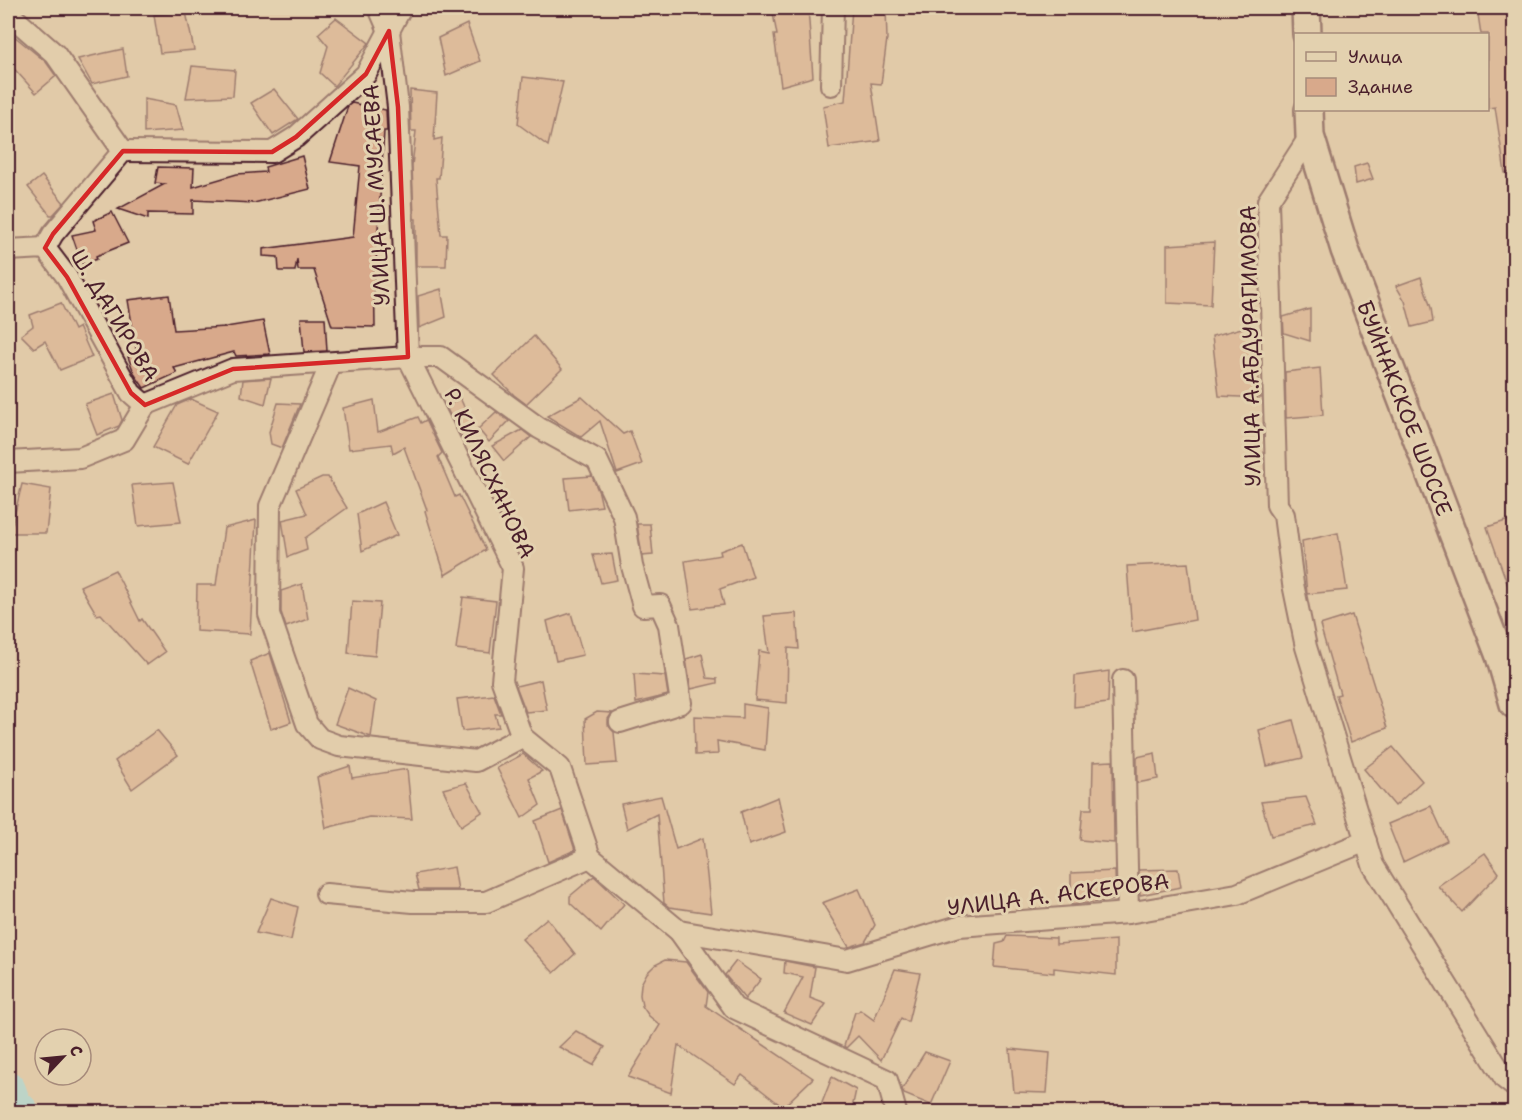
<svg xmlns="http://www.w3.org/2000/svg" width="1522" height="1120" font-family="'Shantell Sans',sans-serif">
<rect width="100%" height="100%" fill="#e1caa8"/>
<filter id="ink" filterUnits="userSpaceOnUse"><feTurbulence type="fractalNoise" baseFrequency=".0167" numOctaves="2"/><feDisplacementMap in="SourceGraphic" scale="12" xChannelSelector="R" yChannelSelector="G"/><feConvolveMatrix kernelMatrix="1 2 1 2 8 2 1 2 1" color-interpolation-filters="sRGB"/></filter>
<g filter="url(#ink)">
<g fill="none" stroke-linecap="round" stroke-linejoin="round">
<polyline stroke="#91e0ee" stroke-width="36" points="8,1090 13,1104 21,1112"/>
</g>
<g fill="#d8a98b" stroke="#4a1f2b" stroke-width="1.5">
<polygon points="772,8 808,8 813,77 781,86 774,35 777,35"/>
<polygon points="852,8 886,8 887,39 881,84 871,83 880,141 829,148 823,106 845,101"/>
<polygon points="1477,8 1515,8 1515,172 1505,173 1495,107 1488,108 1488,34 1481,34"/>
<polygon points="186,12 194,50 160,53 154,15"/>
<polygon points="336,18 369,43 334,86 320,73 328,46 318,34"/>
<polygon points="467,24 480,61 446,76 438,38"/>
<polygon points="8,31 46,62 56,76 36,93 8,62"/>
<polygon points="123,49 127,76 92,84 78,59"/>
<polygon points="192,66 235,70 233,96 186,98"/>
<polygon points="523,77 563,82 548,146 518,124"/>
<polygon points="274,89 298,119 273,135 251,103"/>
<polygon points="410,90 437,93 434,140 442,138 439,178 436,178 441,235 447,235 446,266 416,266 416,219 414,219 412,166 416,131 411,131"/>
<polygon points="144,99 176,105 183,130 144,133"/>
<polygon points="352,103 386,110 387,131 384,131 376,263 374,263 375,327 332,326 314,270 298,270 297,259 295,271 279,271 278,257 263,256 263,249 353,237 360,166 330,162 348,106"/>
<polygon points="302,156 310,189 254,203 193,200 193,214 148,213 148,219 118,209 165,184 155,183 158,167 194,168 193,187 237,174 266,172 265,167"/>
<polygon points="1367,163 1373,179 1356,184 1354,167"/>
<polygon points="42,176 64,203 53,215 50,215 28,187"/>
<polygon points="112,212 128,243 96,256 97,259 82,264 72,235 96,230 93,221"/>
<polygon points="1214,242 1211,305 1167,303 1167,245"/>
<polygon points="1421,277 1431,308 1433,322 1412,327 1405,301 1396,286"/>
<polygon points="441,289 446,317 419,328 418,296"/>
<polygon points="169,295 174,330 226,327 263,321 270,354 236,356 234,352 174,368 177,373 144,388 135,375 128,357 137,354 128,300"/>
<polygon points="61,303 74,330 79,327 92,357 60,370 45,341 34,348 21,335 33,326 30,315"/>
<polygon points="1310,309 1310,341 1284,333 1283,317"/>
<polygon points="301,318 325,318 327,351 304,352"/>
<polygon points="1253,325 1261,398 1219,396 1212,336"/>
<polygon points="534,336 562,369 526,404 514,395 494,375"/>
<polygon points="1320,368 1323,415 1286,418 1285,372"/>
<polygon points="271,378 265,404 241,396 243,380"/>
<polygon points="114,394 122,420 119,426 97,435 85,404"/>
<polygon points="582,397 623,434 630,431 642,464 617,473 600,421 581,437 547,416"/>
<polygon points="460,398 473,426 461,437 446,407"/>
<polygon points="191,399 218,411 188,464 153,447 177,405"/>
<polygon points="374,400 378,432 418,417 421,423 426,420 442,453 438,457 455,497 459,495 486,550 445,575 425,511 427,510 404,447 393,453 391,444 349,449 343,408"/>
<polygon points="278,403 300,404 282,448 271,444 269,432"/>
<polygon points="496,412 509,421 489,442 478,429"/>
<polygon points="522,430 531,437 504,461 492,446"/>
<polygon points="592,476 599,493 602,506 569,510 565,478"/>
<polygon points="322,477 328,477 347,508 305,538 307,550 288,557 282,520 307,514 296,489"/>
<polygon points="173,482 181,522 138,526 132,485"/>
<polygon points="22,484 51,489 46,533 10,533"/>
<polygon points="383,502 397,535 362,551 357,514"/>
<polygon points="256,520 250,634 196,631 197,585 216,585 224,528"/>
<polygon points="1509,520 1515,533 1515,597 1512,597 1487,527"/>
<polygon points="637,524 650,524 653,555 642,556"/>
<polygon points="1338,533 1347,590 1307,594 1302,541"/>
<polygon points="742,543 753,577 720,589 724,605 692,609 685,561 721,555 720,551"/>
<polygon points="612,554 617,580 601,583 593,555"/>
<polygon points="1188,563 1195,620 1132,632 1127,566"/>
<polygon points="115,570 140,621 142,619 165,652 147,665 101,614 97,615 80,586"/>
<polygon points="302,584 308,619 286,627 281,612 281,591"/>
<polygon points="463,597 496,601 490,653 456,649"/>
<polygon points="352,601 380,603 375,656 348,653"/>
<polygon points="571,613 583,655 556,661 547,621"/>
<polygon points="796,613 799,649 788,648 787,703 755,700 759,651 769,653 764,616"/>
<polygon points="1352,615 1387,728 1351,742 1336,695 1340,694 1320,625"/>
<polygon points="270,653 291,722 271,729 250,661"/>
<polygon points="702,654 707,678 717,679 717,683 691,689 686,659"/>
<polygon points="1109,671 1108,703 1074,707 1075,676"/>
<polygon points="634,674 665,676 668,695 636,703"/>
<polygon points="541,680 547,710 526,712 516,686"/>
<polygon points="348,688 376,701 371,737 335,724"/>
<polygon points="494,695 501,714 495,714 499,727 462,731 457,699"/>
<polygon points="743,704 768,708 765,750 717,741 718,754 695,755 694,716 743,718"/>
<polygon points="597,712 612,713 608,719 608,725 614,732 617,763 587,765 585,719"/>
<polygon points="1293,720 1303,758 1267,766 1259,730"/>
<polygon points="157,730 178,755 132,789 115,761"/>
<polygon points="1393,747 1422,781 1395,806 1364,769"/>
<polygon points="1155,753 1158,779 1137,783 1137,757"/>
<polygon points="523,754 542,771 529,778 540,805 522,818 497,768"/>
<polygon points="1113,761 1114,843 1080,840 1083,809 1092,809 1093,762"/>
<polygon points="350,766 352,778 407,769 412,819 369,817 326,828 317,777"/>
<polygon points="466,783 482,812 461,826 443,789"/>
<polygon points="661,796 676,849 703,838 711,913 669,907 664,903 657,814 627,829 621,804"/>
<polygon points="778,797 786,832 749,845 741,812"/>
<polygon points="1306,797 1317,825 1271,836 1261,802"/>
<polygon points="1431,806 1447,841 1403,862 1388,824"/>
<polygon points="562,810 575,850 548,862 535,821"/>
<polygon points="1485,853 1499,873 1462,912 1438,886"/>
<polygon points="454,867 458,890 419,890 415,874"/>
<polygon points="1178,869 1181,887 1140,895 1139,870"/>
<polygon points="1115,871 1116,900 1071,905 1071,873"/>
<polygon points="594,876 624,904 601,932 570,903 570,896"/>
<polygon points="859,889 875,925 865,942 849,947 822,903"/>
<polygon points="271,898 298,907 291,940 256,933"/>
<polygon points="547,918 575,954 554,973 522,939"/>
<polygon points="1007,936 1056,938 1056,944 1116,940 1116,975 1054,968 1054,973 994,967 996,944 1004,942"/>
<polygon points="665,960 686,962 708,992 706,1006 813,1078 783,1107 742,1075 735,1084 678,1045 671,1093 628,1077 660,1025 649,1016 642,1006 640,995 641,984 647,973 655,965"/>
<polygon points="736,961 761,979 745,999 725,975"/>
<polygon points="785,961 815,967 810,998 826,1004 812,1025 784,1013 803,977 784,973"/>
<polygon points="895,969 920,973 908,1022 901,1018 881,1060 858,1036 846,1048 844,1046 855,1012 858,1012 860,1010 874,1020"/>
<polygon points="576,1031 605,1047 593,1065 559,1047"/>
<polygon points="1010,1049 1050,1053 1047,1093 1014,1092"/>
<polygon points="925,1052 950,1061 931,1105 904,1094 902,1089"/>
<polygon points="832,1077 856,1090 851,1113 818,1113"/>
</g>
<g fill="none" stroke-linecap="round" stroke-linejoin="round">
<g stroke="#4a1f2b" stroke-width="24">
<g id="minor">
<polyline points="379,8 389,31 398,107 408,357 513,568 502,681 522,737 560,768 590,857 679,931 734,1008 887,1080 896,1112"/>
<polyline points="8,13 55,54 123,151"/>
<polyline points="831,85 833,8"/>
<polyline points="1310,136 1268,201 1277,505 1284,515 1293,584 1306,647 1373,865 1505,1079 1514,1086"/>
<polyline points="123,151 272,152 296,137 366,74 401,8"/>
<polyline points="45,248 53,234 123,151"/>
<polyline points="8,250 45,248 67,277 131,393 145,405"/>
<polyline points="327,373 270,506 269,614 307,724 320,739 339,746 476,761 522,737"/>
<polyline points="145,405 233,369 408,357 441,357 539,428 597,460 624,517 632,566 643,606 660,605 669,625 681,703 620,722"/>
<polyline points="8,462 80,458 124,440 145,405"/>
<polyline points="1123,680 1128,913"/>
<polyline points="326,894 413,902 486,902 590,857"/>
<polyline points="679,931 847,960 959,926 1128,913 1237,894 1366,841"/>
</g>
</g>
<g stroke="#4a1f2b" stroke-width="32">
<g id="secondary">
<polyline points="1306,8 1307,34"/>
<polyline points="1309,110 1310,136 1345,250 1500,656 1514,704"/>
</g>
</g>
<use href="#minor" stroke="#e3d1af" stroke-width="20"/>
<use href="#secondary" stroke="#e3d1af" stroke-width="27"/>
</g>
</g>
<path d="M0 0H1522V1120H0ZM389,31L398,107L408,357L233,369L145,405L131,393L67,277L45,248L53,234L123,151L272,152L296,137L366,74Z" fill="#e1caa8" fill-opacity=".55" fill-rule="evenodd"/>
<path fill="none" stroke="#d62828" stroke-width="4.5" stroke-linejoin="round" d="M389,31L398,107L408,357L233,369L145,405L131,393L67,277L45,248L53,234L123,151L272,152L296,137L366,74Z"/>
<g text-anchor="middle" stroke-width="6" stroke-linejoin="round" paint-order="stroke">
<g font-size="22" fill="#4a1f2b" stroke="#e3d1af">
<text transform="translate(376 195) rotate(-93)" y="8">УЛИЦА Ш. МУСАЕВА</text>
<text transform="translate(115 315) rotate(59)" y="8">Ш. ДАГИРОВА</text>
<text transform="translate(1250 346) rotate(-91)" y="8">УЛИЦА А.АБДУРАГИМОВА</text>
<text transform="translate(1405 408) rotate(69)" y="8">БУЙНАКСКОЕ ШОССЕ</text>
<text transform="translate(490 473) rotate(65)" y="8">Р. КИЛЯСХАНОВА</text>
<text transform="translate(1058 894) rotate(-7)" y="8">УЛИЦА А. АСКЕРОВА</text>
</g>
</g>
<rect width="1522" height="1120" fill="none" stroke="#e3d1af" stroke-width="30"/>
<rect x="15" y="15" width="1492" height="1090" fill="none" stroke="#4a1f2b" stroke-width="2" filter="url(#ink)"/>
<rect x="1294" y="33" width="195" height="78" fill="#e3d1af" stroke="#a68a7a" stroke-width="1.5"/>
<rect x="1306" y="52" width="30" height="9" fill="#e3d1af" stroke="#a68a7a" stroke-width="1.5"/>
<text x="1348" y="63" font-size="18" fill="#4a1f2b">Улица</text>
<rect x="1306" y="78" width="30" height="18" fill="#d8a98b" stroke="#a68a7a" stroke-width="1.5"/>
<text x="1348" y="93" font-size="18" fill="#4a1f2b">Здание</text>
<g transform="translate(63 1057) rotate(64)"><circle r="28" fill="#e3d1af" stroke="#a68a7a" stroke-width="1.5"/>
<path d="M0-4.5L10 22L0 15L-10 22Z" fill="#4a1f2b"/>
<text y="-9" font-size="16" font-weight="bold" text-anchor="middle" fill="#4a1f2b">С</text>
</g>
</svg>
